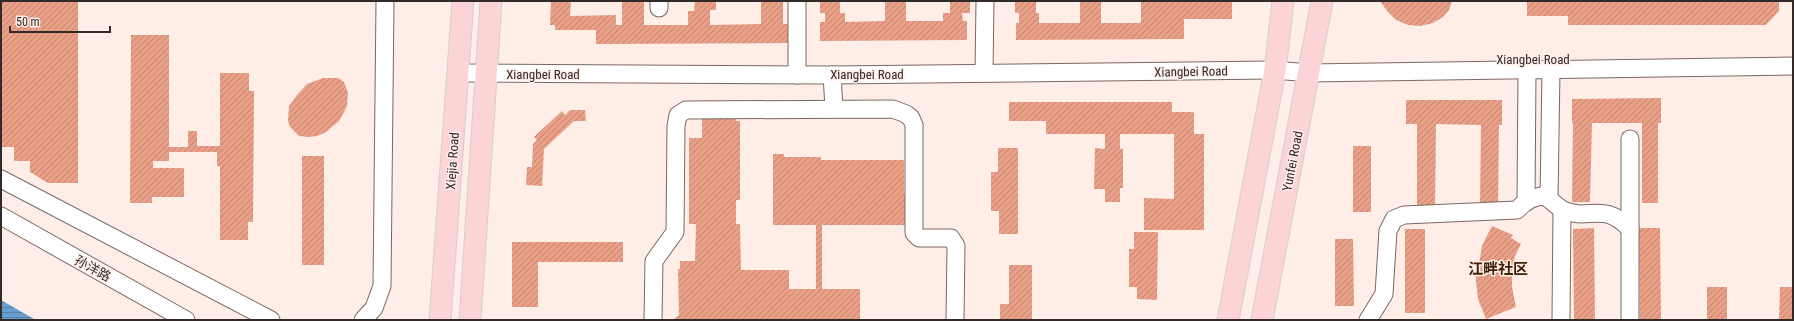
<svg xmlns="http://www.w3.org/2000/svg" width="1794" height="321" font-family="'Roboto Condensed','Noto Sans SC',sans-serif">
<defs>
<pattern id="water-rules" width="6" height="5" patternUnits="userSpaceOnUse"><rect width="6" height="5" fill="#689ed0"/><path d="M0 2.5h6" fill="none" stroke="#5681a9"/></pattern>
<pattern id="building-hatch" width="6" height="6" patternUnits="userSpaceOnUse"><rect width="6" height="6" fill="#e9a086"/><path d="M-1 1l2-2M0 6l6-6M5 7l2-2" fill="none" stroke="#bd836e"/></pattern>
</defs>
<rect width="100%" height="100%" fill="#ffeee8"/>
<polygon fill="url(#water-rules)" points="1,300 34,319 35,320 1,320"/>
<g fill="url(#building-hatch)">
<polygon points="1,1 78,1 78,183 48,183 30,172 30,161 14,161 14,147 1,147"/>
<polygon points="551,1 571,1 570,16 616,15 616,25 622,25 622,1 644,1 644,25 688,25 688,11 694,11 695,1 716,1 716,10 710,10 710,25 761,24 761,1 783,1 783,24 788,24 788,43 596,44 596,30 555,30 555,25 550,25"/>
<polygon points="820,1 840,1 840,13 845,13 845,22 885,21 885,1 906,1 906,21 943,21 943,13 950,13 950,1 970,1 970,13 962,13 963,21 967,21 967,40 820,41 820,22 825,22 825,13 820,13"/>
<polygon points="1015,1 1036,1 1036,13 1039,13 1039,23 1080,23 1080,1 1101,1 1101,23 1141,23 1141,2 1146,1 1229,1 1232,2 1232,19 1184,19 1184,39 1016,40 1016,23 1019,23 1019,13 1015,13"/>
<polygon points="1380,1 1452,1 1449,10 1443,17 1433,23 1420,26 1408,25 1396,20 1388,12"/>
<polygon points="1527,1 1779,1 1779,11 1766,25 1568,25 1568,16 1527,16"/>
<polygon points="131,35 169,35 169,147 188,147 188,131 197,131 197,146 220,146 220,73 249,73 249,91 254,91 253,222 248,222 248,240 220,240 220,166 217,166 217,152 169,152 169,161 153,161 153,168 184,168 184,197 152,197 152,203 130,203"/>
<polygon points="323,78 338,78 344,82 348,93 347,106 344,112 339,121 326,132 317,136 309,137 299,136 290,127 288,121 289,106 297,95 307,84"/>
<polygon points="1661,98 1661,123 1658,123 1658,203 1642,203 1642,123 1592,123 1590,202 1572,202 1573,123 1572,123 1572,99"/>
<polygon points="1406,100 1502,100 1502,125 1499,125 1498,206 1480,205 1481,125 1436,124 1435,206 1417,205 1417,124 1406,124"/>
<polygon points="1009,102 1172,102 1172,112 1194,112 1194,134 1204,134 1204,230 1144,230 1144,198 1174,199 1174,134 1120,134 1120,149 1123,149 1123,188 1120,188 1120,202 1105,202 1105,189 1094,189 1095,148 1105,149 1105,134 1046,134 1046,121 1009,121"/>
<polygon points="570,110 585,110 586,121 574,121 544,149 542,186 526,185 527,167 532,167 533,144 537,140 534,137 562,111 565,115"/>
<polygon points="702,118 736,119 736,121 740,121 740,200 736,200 736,224 740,224 741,270 789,270 789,289 816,289 816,225 773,225 773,154 784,154 784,157 821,157 821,160 904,160 904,194 907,194 907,225 822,225 822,289 860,289 860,320 673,320 679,315 678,269 680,269 680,261 695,261 696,224 689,224 689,138 702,138"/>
<rect x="1353" y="146" width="18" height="66"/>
<polygon points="998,148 1018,148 1018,234 999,234 999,211 991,211 991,172 998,172"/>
<rect x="302" y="156" width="22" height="109"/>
<polygon points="1492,226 1513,235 1511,238 1521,244 1515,256 1512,271 1512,287 1516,307 1486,319 1478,299 1475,272 1478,271 1482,246"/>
<polygon points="1594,228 1595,320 1574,320 1573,229"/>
<polygon points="1639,228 1660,228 1661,320 1640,320"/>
<rect x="1405" y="229" width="20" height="84"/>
<polygon points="1134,232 1158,232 1157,300 1137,299 1137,287 1129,287 1129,249 1134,249"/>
<polygon points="1335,239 1353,239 1354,306 1335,306"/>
<polygon points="512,242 623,242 623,262 538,262 538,307 512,307"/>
<polygon points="1009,265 1032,265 1032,320 1000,320 1000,304 1009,304"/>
<rect x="1707" y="287" width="20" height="33"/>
<polygon points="1780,287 1793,287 1793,320 1779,320"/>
</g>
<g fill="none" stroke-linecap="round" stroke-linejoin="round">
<g stroke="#796862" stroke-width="19">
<g id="minor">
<polyline points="659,8 659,1"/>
<polyline points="458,73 832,75 1275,70 1309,73 1793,66"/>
<polyline points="984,73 985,1"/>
<polyline points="797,75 797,1"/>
<polyline points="832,75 834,108"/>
<polyline points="1,179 271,320"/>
<polyline points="1549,199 1551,70"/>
<polyline points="1526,202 1527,70"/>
<polyline points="1,216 186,320"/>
<polyline points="363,320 374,308 382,286 385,1"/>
<polyline points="653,320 654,261 675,232 676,126 678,115 686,110 893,109 906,114 911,118 914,125 914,233 919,238 951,238 956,246 955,320"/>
<path d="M1368,320L1384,294L1388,231L1394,219L1404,215L1517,210C1525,201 1533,196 1545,196C1551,200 1557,207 1563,210C1590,222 1602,200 1630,229"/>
<polyline points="1561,320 1562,210"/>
<polyline points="1630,320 1630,139"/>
</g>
</g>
<g stroke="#d2d0d0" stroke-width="23">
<g id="major">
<polyline points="440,320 463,1"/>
<polyline points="470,320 491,1"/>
<polyline points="1228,320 1275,70 1283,1"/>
<polyline points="1262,320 1322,1"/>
</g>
</g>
<use href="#minor" stroke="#fff" stroke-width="17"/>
<use href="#major" stroke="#fcd4d5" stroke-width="21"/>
</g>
<g text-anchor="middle" stroke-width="3" stroke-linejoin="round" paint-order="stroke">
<g font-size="13" fill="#322a28" stroke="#ffeee8">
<text x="1533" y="64">Xiangbei Road</text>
<text transform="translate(1191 71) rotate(-1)" y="5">Xiangbei Road</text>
<text x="543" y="79">Xiangbei Road</text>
<text x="867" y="79">Xiangbei Road</text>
<text transform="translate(452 161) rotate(-86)" y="5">Xiejia Road</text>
<text transform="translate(1292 161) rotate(-79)" y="5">Yunfei Road</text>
<text transform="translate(93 268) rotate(29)" y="5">孙洋路</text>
</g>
<g font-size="15" font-weight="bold" fill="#3f2106" stroke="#ffeee8">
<text x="1498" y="274">江畔社区</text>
</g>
</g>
<rect width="1794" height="321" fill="none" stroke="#322a28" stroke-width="4"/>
<path d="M10 26v6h100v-6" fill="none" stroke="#322a28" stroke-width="2"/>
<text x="16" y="26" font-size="12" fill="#322a28" stroke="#ffeee8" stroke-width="3" paint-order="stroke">50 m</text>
</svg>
